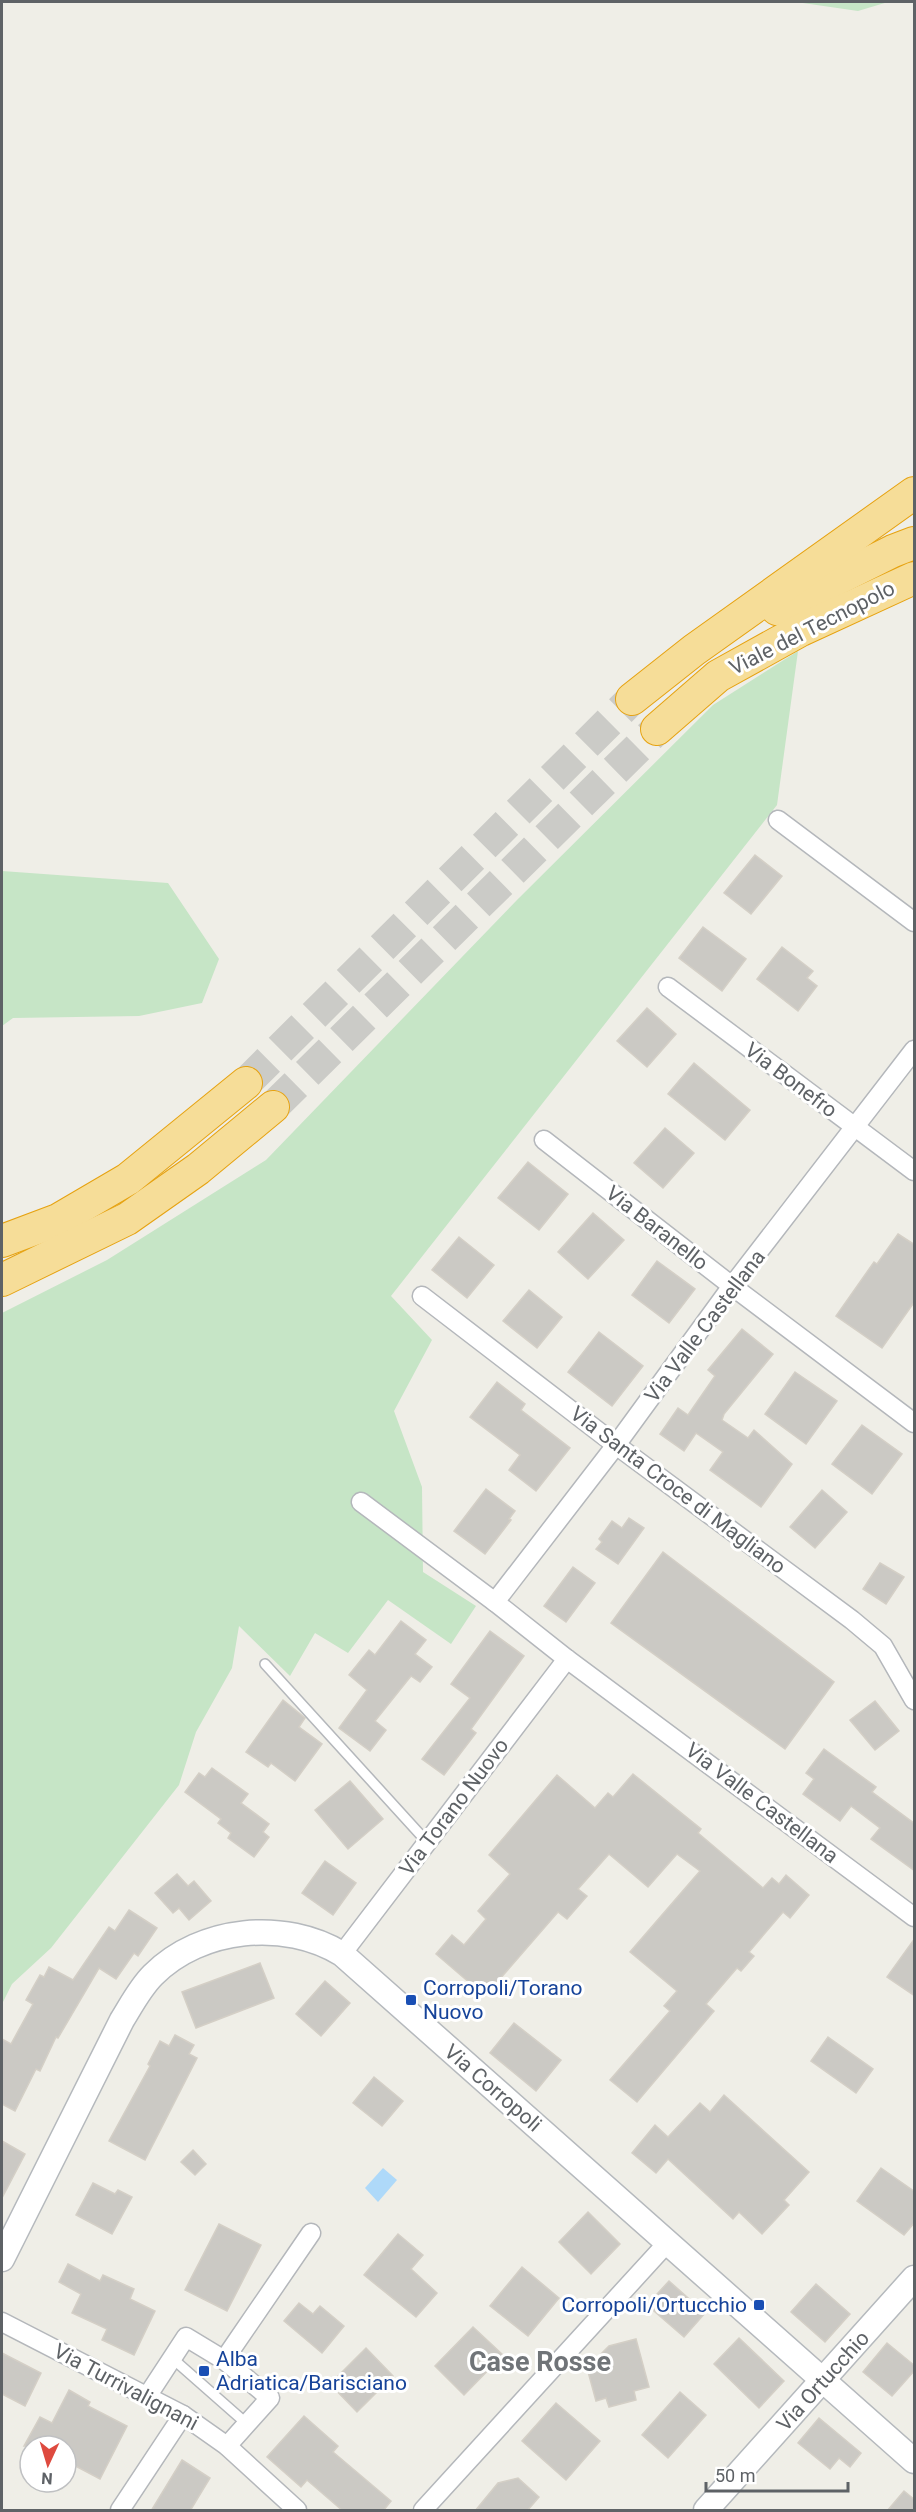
<svg xmlns="http://www.w3.org/2000/svg" width="916" height="2512" font-family="Roboto,sans-serif">
<rect width="100%" height="100%" fill="#efeee7"/>
<g fill="#c6e5c6">
<polygon points="796,2 888,2 858,11"/>
<polygon points="798,651 777,805 391,1296 432,1340 394,1411 422,1487 423,1572 476,1606 451,1644 388,1600 348,1653 315,1633 290,1676 239,1626 232,1668 196,1732 179,1785 51,1948 12,1984 2,2004 2,1313 107,1260 266,1160 517,900 713,705"/>
<polygon points="2,871 168,883 219,959 202,1003 139,1016 13,1018 2,1026"/>
</g>
<polygon fill="#aed9f9" points="383,2168 397,2180 378,2202 365,2188"/>
<g fill="#cbc9c4" stroke="#d4cfc6" stroke-width="1.5">
<polygon points="755,855 782,876 751,914 724,893"/>
<polygon points="703,927 746,959 722,991 679,958"/>
<polygon points="782,947 813,971 807,978 817,986 798,1011 757,979"/>
<polygon points="647,1008 676,1034 647,1067 617,1041"/>
<polygon points="694,1063 750,1110 725,1140 668,1094"/>
<polygon points="665,1128 694,1153 663,1188 634,1163"/>
<polygon points="528,1162 568,1194 539,1230 498,1198"/>
<polygon points="593,1213 624,1240 588,1279 558,1252"/>
<polygon points="898,1234 915,1245 915,1301 882,1348 836,1316 874,1262 877,1264"/>
<polygon points="459,1237 494,1265 467,1298 432,1270"/>
<polygon points="657,1261 695,1289 669,1323 632,1295"/>
<polygon points="529,1290 562,1317 537,1348 503,1321"/>
<polygon points="742,1329 773,1354 724,1414 722,1420 748,1438 754,1430 792,1464 761,1507 710,1470 723,1452 696,1433 684,1451 660,1434 678,1408 688,1415 715,1376 708,1370"/>
<polygon points="599,1332 643,1366 612,1406 568,1372"/>
<polygon points="795,1372 837,1401 806,1444 765,1414"/>
<polygon points="497,1382 525,1404 521,1410 570,1448 536,1491 509,1470 520,1455 470,1417"/>
<polygon points="862,1425 902,1454 872,1494 832,1464"/>
<polygon points="486,1489 515,1511 509,1519 511,1520 485,1554 454,1531"/>
<polygon points="822,1490 847,1512 815,1548 790,1527"/>
<polygon points="629,1518 644,1528 618,1564 596,1549 602,1542 599,1539 612,1521 622,1528"/>
<polygon points="663,1552 834,1682 785,1749 611,1623"/>
<polygon points="880,1563 904,1577 886,1604 863,1589"/>
<polygon points="573,1567 595,1583 566,1622 544,1606"/>
<polygon points="401,1621 426,1640 415,1654 432,1667 420,1682 411,1676 375,1721 386,1730 370,1751 339,1728 367,1690 349,1675 369,1650 375,1655"/>
<polygon points="490,1631 524,1656 471,1729 476,1733 444,1775 422,1759 470,1698 451,1684"/>
<polygon points="283,1700 305,1718 299,1727 322,1744 295,1781 271,1763 268,1767 246,1752"/>
<polygon points="875,1701 899,1731 875,1750 850,1720"/>
<polygon points="824,1749 876,1787 872,1792 915,1824 915,1871 871,1839 880,1828 851,1806 840,1821 803,1794 814,1779 806,1773"/>
<polygon points="212,1768 248,1794 241,1803 269,1824 263,1832 269,1837 254,1857 228,1838 231,1833 218,1823 221,1819 185,1792 199,1773 205,1777"/>
<polygon points="633,1774 701,1829 698,1833 763,1888 772,1878 779,1884 786,1875 809,1895 790,1918 783,1912 749,1952 754,1956 741,1971 737,1968 706,2004 714,2011 637,2102 610,2080 670,2011 664,2006 677,1991 630,1952 700,1871 677,1854 648,1887 609,1854 578,1889 587,1896 567,1919 558,1912 485,1996 436,1954 452,1935 464,1945 486,1919 478,1911 510,1874 489,1855 557,1775 595,1808 608,1793 613,1797"/>
<polygon points="350,1781 383,1819 348,1849 315,1810"/>
<polygon points="325,1861 356,1883 333,1915 302,1893"/>
<polygon points="177,1874 188,1886 194,1881 211,1901 189,1920 179,1908 173,1913 155,1893"/>
<polygon points="129,1910 157,1928 138,1956 134,1953 116,1979 99,1968 58,2038 56,2037 40,2071 36,2069 15,2111 2,2104 2,2039 11,2044 33,2004 26,2000 40,1975 44,1977 49,1967 73,1980 109,1927 115,1931"/>
<polygon points="915,1938 915,1996 887,1977"/>
<polygon points="260,1963 274,1998 196,2028 182,1992"/>
<polygon points="325,1981 350,2003 321,2036 296,2014"/>
<polygon points="514,2023 561,2060 536,2091 490,2053"/>
<polygon points="175,2035 194,2045 189,2054 197,2058 145,2160 109,2141 150,2066 148,2064 160,2041 169,2046"/>
<polygon points="828,2037 873,2069 856,2093 811,2061"/>
<polygon points="374,2077 403,2101 382,2126 353,2103"/>
<polygon points="724,2095 809,2172 784,2200 789,2205 762,2234 739,2212 733,2219 668,2159 656,2173 632,2153 655,2125 668,2137 700,2103 710,2112"/>
<polygon points="2,2141 25,2154 2,2198"/>
<polygon points="193,2150 206,2164 195,2175 181,2162"/>
<polygon points="881,2168 915,2192 915,2222 904,2235 857,2201"/>
<polygon points="93,2183 115,2194 118,2190 132,2197 112,2234 76,2215"/>
<polygon points="588,2212 620,2244 591,2274 559,2242"/>
<polygon points="219,2224 261,2245 227,2311 185,2290"/>
<polygon points="398,2234 423,2255 411,2269 437,2293 416,2317 364,2275"/>
<polygon points="68,2264 100,2281 103,2275 134,2289 130,2299 155,2311 134,2355 102,2340 107,2329 72,2313 81,2294 59,2282"/>
<polygon points="522,2267 559,2298 528,2336 490,2306"/>
<polygon points="669,2281 705,2313 684,2337 647,2305"/>
<polygon points="816,2284 850,2314 825,2342 791,2312"/>
<polygon points="299,2303 313,2314 320,2306 344,2326 322,2353 284,2321"/>
<polygon points="473,2327 503,2355 464,2395 435,2366"/>
<polygon points="739,2338 784,2381 759,2408 714,2364"/>
<polygon points="636,2339 649,2387 634,2391 636,2400 609,2407 606,2398 596,2401 587,2368 609,2346"/>
<polygon points="887,2343 915,2366 915,2370 892,2396 863,2372"/>
<polygon points="366,2348 393,2376 357,2412 330,2384"/>
<polygon points="2,2353 41,2373 25,2406 2,2394"/>
<polygon points="69,2390 90,2402 88,2406 127,2426 100,2479 66,2461 66,2446 24,2446 40,2417 52,2423"/>
<polygon points="680,2392 706,2415 668,2458 642,2435"/>
<polygon points="556,2403 600,2441 566,2480 522,2441"/>
<polygon points="304,2416 338,2446 333,2452 391,2501 383,2511 343,2511 307,2480 301,2487 267,2457"/>
<polygon points="819,2418 861,2453 850,2467 839,2458 830,2469 798,2443"/>
<polygon points="182,2460 210,2478 190,2511 151,2511"/>
<polygon points="518,2478 539,2497 527,2511 475,2511 498,2483"/>
<polygon points="904,2491 915,2500 915,2511 887,2511"/>
</g>
<g fill="none" stroke-linecap="round" stroke-linejoin="round">
<g stroke="#cbcbc7" stroke-width="32" stroke-dasharray="32 16" stroke-linecap="butt">
<polyline points="246,1083 632,699"/>
<polyline points="273,1107 657,729"/>
</g>
<g stroke="#b4b7bb" stroke-width="12">
<g id="lane">
<polyline points="265,1664 427,1842"/>
<polyline points="172,2358 247,2424"/>
</g>
</g>
<g stroke="#b4b7bb" stroke-width="21">
<g id="street">
<polyline points="778,820 914,922"/>
<polyline points="668,987 914,1171"/>
<polyline points="544,1140 732,1286 914,1423"/>
<polyline points="422,1296 616,1445 852,1620 883,1646 914,1700"/>
<polyline points="361,1502 495,1602 567,1659 914,1917"/>
<polyline points="495,1602 616,1445 732,1286 914,1050"/>
<polyline points="342,1954 567,1659"/>
<polyline points="2,2322 183,2415 227,2446 297,2510"/>
<polyline points="224,2360 311,2233"/>
<polyline points="148,2395 186,2337 224,2360 270,2398 227,2446"/>
<polyline points="120,2510 183,2415"/>
<polyline points="423,2510 668,2242"/>
</g>
</g>
<g stroke="#b5b9bd" stroke-width="27">
<g id="secondary">
<path d="M2,2259L122,2020C132,2004 140,1988 153,1975C201,1927 285,1919 342,1954L914,2461"/>
<polyline points="706,2510 914,2278"/>
</g>
</g>
<g stroke="#e6a210" stroke-width="34">
<g id="highway">
<polyline points="777,609 893,551 914,543"/>
<polyline points="632,699 694,650 914,493"/>
<polyline points="657,729 718,676 801,630 914,578"/>
<polyline points="2,1241 58,1220 128,1179 246,1083"/>
<polyline points="2,1280 127,1219 198,1169 273,1107"/>
</g>
</g>
<use href="#lane" stroke="#fff" stroke-width="9"/>
<use href="#street" stroke="#fff" stroke-width="18"/>
<use href="#secondary" stroke="#fff" stroke-width="24"/>
<use href="#highway" stroke="#f6dd98" stroke-width="32"/>
</g>
<g fill="#1a4fb4" stroke="#fff" stroke-width="2">
<rect x="405" y="1994" width="12" height="12" rx="3"/>
<rect x="753" y="2299" width="12" height="12" rx="3"/>
<rect x="198" y="2365" width="12" height="12" rx="3"/>
</g>
<g text-anchor="middle" stroke-width="6" stroke-linejoin="round" paint-order="stroke">
<g font-size="21" fill="#5e6266" stroke="#fff">
<text transform="translate(812 628) rotate(-27)" y="7">Viale del Tecnopolo</text>
<text transform="translate(791 1080) rotate(37)" y="7">Via Bonefro</text>
<text transform="translate(657 1228) rotate(38)" y="7">Via Baranello</text>
<text transform="translate(705 1326) rotate(-53)" y="7">Via Valle Castellana</text>
<text transform="translate(678 1490) rotate(37)" y="7">Via Santa Croce di Magliano</text>
<text transform="translate(762 1803) rotate(37)" y="7">Via Valle Castellana</text>
<text transform="translate(454 1807) rotate(-53)" y="7">Via Torano Nuovo</text>
<text transform="translate(493 2088) rotate(41)" y="7">Via Corropoli</text>
<text transform="translate(823 2381) rotate(-48)" y="7">Via Ortucchio</text>
<text transform="translate(126 2387) rotate(28)" y="7">Via Turrivalignani</text>
</g>
<g font-size="21" fill="#164399" stroke="#fff" text-anchor="start">
<text x="423" y="1995">Corropoli/Torano<tspan x="423" dy="24">Nuovo</tspan></text>
<text x="747" y="2312" text-anchor="end">Corropoli/Ortucchio</text>
<text x="216" y="2366">Alba<tspan x="216" dy="24">Adriatica/Barisciano</tspan></text>
</g>
<g font-size="27" font-weight="bold" fill="#707478" stroke="#fff">
<text x="540" y="2371">Case Rosse</text>
</g>
</g>
<rect width="916" height="2512" fill="none" stroke="#5e6266" stroke-width="6"/>
<g transform="translate(48 2464) rotate(184)"><circle r="28" fill="#ffffff" stroke="#bfc0c2" stroke-width="1.5"/>
<path d="M0-4.5L10 22L0 15L-10 22Z" fill="#de4a3f"/>
<text y="-9" font-size="16" font-weight="bold" text-anchor="middle" fill="#5e6266">N</text>
</g>
<path d="M706 2482v9h142v-9" fill="none" stroke="#5e6266" stroke-width="3"/>
<text x="715" y="2482" font-size="18" fill="#5e6266" stroke="#ffffff" stroke-width="4.5" paint-order="stroke">50 m</text>
</svg>
